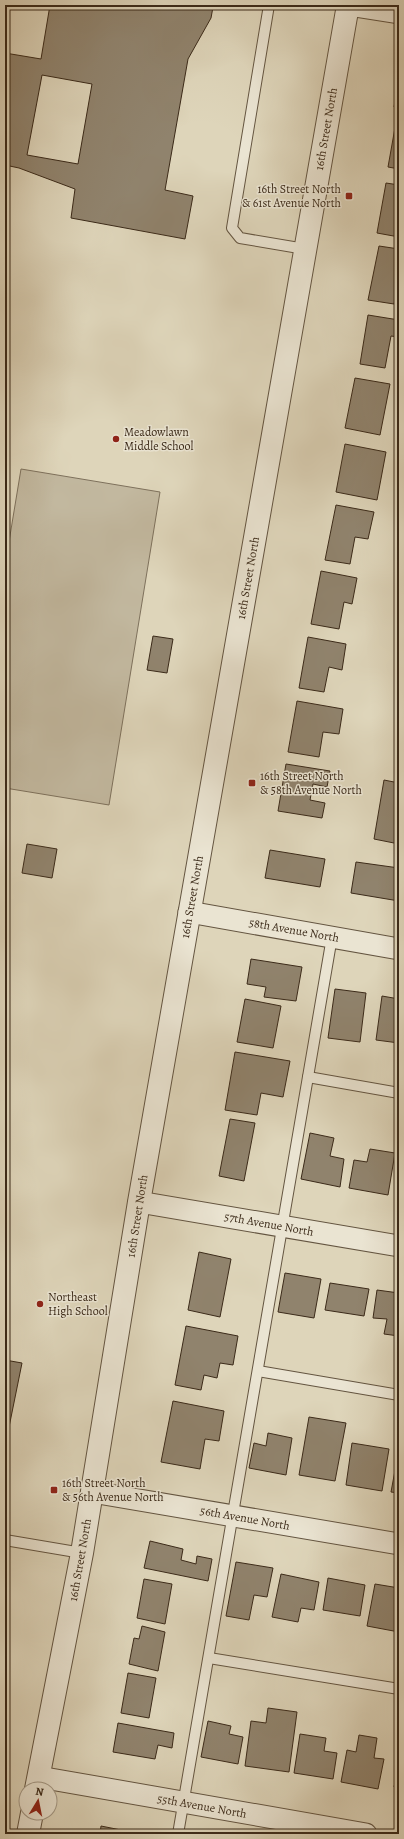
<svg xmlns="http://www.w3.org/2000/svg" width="404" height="1839" font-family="Alegreya,serif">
<rect width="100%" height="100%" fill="#ded5ba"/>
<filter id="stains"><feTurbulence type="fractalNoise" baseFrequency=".005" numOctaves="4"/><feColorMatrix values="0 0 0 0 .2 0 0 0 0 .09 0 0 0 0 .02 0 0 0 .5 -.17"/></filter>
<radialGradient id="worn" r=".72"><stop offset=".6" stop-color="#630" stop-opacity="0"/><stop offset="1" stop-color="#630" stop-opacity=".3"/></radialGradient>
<polygon fill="#c2b89f" stroke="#7e715c" points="21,469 160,492 109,805 5,788 5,566"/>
<g fill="#90836d" stroke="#3b2a19" fill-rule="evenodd">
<path d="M50,5H205L213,7L211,18L188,59L165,190L193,196L185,239L71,218L75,189L19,168L5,165V53L41,59ZM42,75L92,84L78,164L27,155Z"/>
<polygon points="399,78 399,108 394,107"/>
<polygon points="396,122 399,122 399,169 388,167"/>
<polygon points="386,183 399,185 399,237 377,233"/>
<polygon points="379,246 399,249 399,291 397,291 394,304 368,300"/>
<polygon points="368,315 399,320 399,337 391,336 385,368 360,364"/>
<polygon points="355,378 390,384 380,435 345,428"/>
<polygon points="345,444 386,452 377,500 336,492"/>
<polygon points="336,505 374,512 368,539 355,537 350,564 325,560"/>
<polygon points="321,571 357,578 352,604 344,602 339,629 311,624"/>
<polygon points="153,636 173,639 167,673 147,670"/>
<polygon points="308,637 346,644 342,670 329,667 324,692 299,688"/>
<polygon points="297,701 343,709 339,734 323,732 319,757 288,752"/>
<polygon points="286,764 330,771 327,787 313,784 310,800 325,803 322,818 278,811"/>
<polygon points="384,780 399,783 399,844 374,839"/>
<polygon points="27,844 57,849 52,878 22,873"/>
<polygon points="270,850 325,859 320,887 265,878"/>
<polygon points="356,862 399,868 399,901 351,893"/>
<polygon points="251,959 302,967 296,1001 264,997 266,987 247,984"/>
<polygon points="335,989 366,993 360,1042 328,1038"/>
<polygon points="382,996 399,999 399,1043 376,1040"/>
<polygon points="245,999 281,1006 273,1048 237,1042"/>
<polygon points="235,1052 290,1061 283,1097 261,1093 257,1115 225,1110"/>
<polygon points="230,1119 255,1123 244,1181 219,1176"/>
<polygon points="310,1133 334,1138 330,1156 344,1159 340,1187 301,1179"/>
<polygon points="370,1149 395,1153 388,1195 349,1188 354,1160 367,1162"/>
<polygon points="399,1176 399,1197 395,1197"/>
<polygon points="199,1252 231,1259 220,1317 188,1310"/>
<polygon points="285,1273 321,1279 314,1318 278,1312"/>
<polygon points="330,1283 369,1289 364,1316 325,1310"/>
<polygon points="377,1290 399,1293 399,1336 384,1334 387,1319 373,1318"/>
<polygon points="186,1326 238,1336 233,1365 220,1363 217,1378 204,1375 201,1390 175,1385"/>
<polygon points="5,1360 22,1363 6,1442 5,1442"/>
<polygon points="173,1401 224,1411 219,1441 205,1439 200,1469 161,1462"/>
<polygon points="309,1417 346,1423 335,1481 299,1475"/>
<polygon points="268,1433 292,1438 286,1475 249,1468 254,1443 266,1446"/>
<polygon points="352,1443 389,1449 382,1491 346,1485"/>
<polygon points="396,1465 399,1465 399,1493 391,1492"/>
<polygon points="150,1541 183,1549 181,1560 196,1564 197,1556 212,1559 208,1581 144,1568"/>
<polygon points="236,1562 273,1568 267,1597 254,1595 249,1620 226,1616"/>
<polygon points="281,1574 319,1582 314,1610 301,1608 298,1622 272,1617"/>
<polygon points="328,1578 365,1585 360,1616 323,1610"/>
<polygon points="144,1579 172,1584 165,1624 137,1618"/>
<polygon points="375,1584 399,1588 399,1632 367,1626"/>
<polygon points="142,1626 165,1632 158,1671 129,1664 134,1638 139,1639"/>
<polygon points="128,1673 156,1678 149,1718 121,1713"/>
<polygon points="268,1708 297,1712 289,1772 245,1766 251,1721 266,1723"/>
<polygon points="208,1721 231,1726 229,1734 243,1737 238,1764 201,1757"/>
<polygon points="118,1723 174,1733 172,1748 158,1745 155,1759 113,1752"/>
<polygon points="300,1734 326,1738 324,1751 337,1753 333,1779 294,1773"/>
<polygon points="359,1735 377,1738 374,1758 384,1759 378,1789 341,1782 347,1750 356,1752"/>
<polygon points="399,1762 399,1788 394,1787"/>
<polygon points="101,1826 136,1833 135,1834 100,1834"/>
</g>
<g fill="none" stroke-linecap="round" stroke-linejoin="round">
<g stroke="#645541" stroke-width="12">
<g id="service">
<polyline points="269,5 232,228 240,238 305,249"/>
<polyline points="308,1077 399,1093"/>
<polyline points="258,1371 399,1395"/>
<polyline points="5,1540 82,1553"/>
<polyline points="209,1658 399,1689"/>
<polyline points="178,1834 332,937"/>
</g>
</g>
<g stroke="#645541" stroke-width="23">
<g id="minor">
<polyline points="348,5 399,13"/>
<polyline points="189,912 399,949"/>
<polyline points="139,1202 399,1246"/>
<polyline points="92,1492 399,1544"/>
<polyline points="39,1777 366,1834"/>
</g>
</g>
<g stroke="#645541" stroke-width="24">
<g id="tertiary">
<polyline points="36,1789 82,1553 139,1202 348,5"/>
<polyline points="28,1834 32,1813"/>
</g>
</g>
<use href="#service" stroke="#eae4d2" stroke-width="10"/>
<use href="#minor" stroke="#eae4d2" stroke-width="21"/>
<use href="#tertiary" stroke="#eae4d2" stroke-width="22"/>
</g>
<g fill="#8f2418" stroke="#eae4d2" stroke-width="1.5">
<rect x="345" y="192" width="8" height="8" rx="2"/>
<circle cx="116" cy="439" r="4"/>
<rect x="248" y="779" width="8" height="8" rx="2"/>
<circle cx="40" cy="1304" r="4"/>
<rect x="50" y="1486" width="8" height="8" rx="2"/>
</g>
<g text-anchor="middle" stroke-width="3" stroke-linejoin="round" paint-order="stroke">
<g font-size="12" fill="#3b2a19" stroke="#eae4d2">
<text transform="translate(326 129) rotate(-80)" y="4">16th Street North</text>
<text transform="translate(248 578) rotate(-80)" y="4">16th Street North</text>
<text transform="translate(192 897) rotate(-80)" y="4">16th Street North</text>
<text transform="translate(294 930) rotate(10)" y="4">58th Avenue North</text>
<text transform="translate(137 1216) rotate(-81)" y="4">16th Street North</text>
<text transform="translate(269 1224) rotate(10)" y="4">57th Avenue North</text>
<text transform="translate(245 1518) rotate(10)" y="4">56th Avenue North</text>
<text transform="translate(80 1560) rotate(-80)" y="4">16th Street North</text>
<text transform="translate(202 1806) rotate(10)" y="4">55th Avenue North</text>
</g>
<g font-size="12" fill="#3b2a19" stroke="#eae4d2" text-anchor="start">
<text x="341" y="193" text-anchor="end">16th Street North<tspan x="341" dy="14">&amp; 61st Avenue North</tspan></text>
<text x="124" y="436">Meadowlawn<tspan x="124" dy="14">Middle School</tspan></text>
<text x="260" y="780">16th Street North<tspan x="260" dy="14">&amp; 58th Avenue North</tspan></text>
<text x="48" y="1301">Northeast<tspan x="48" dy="14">High School</tspan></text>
<text x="62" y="1487">16th Street North<tspan x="62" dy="14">&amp; 56th Avenue North</tspan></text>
</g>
</g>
<rect width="404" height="1839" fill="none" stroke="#ded5ba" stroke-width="20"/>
<rect x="6" y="6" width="392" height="1827" fill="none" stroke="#3b2a19" stroke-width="2"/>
<rect x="10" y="10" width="384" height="1819" fill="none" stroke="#3b2a19"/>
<g transform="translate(38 1801) rotate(10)"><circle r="19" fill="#eae4d2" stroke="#a49a88"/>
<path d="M0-3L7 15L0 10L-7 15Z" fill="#8f2418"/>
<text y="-6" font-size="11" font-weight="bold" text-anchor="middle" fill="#3b2a19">N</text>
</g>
<rect width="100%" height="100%" filter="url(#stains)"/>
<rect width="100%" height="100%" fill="url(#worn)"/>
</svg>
